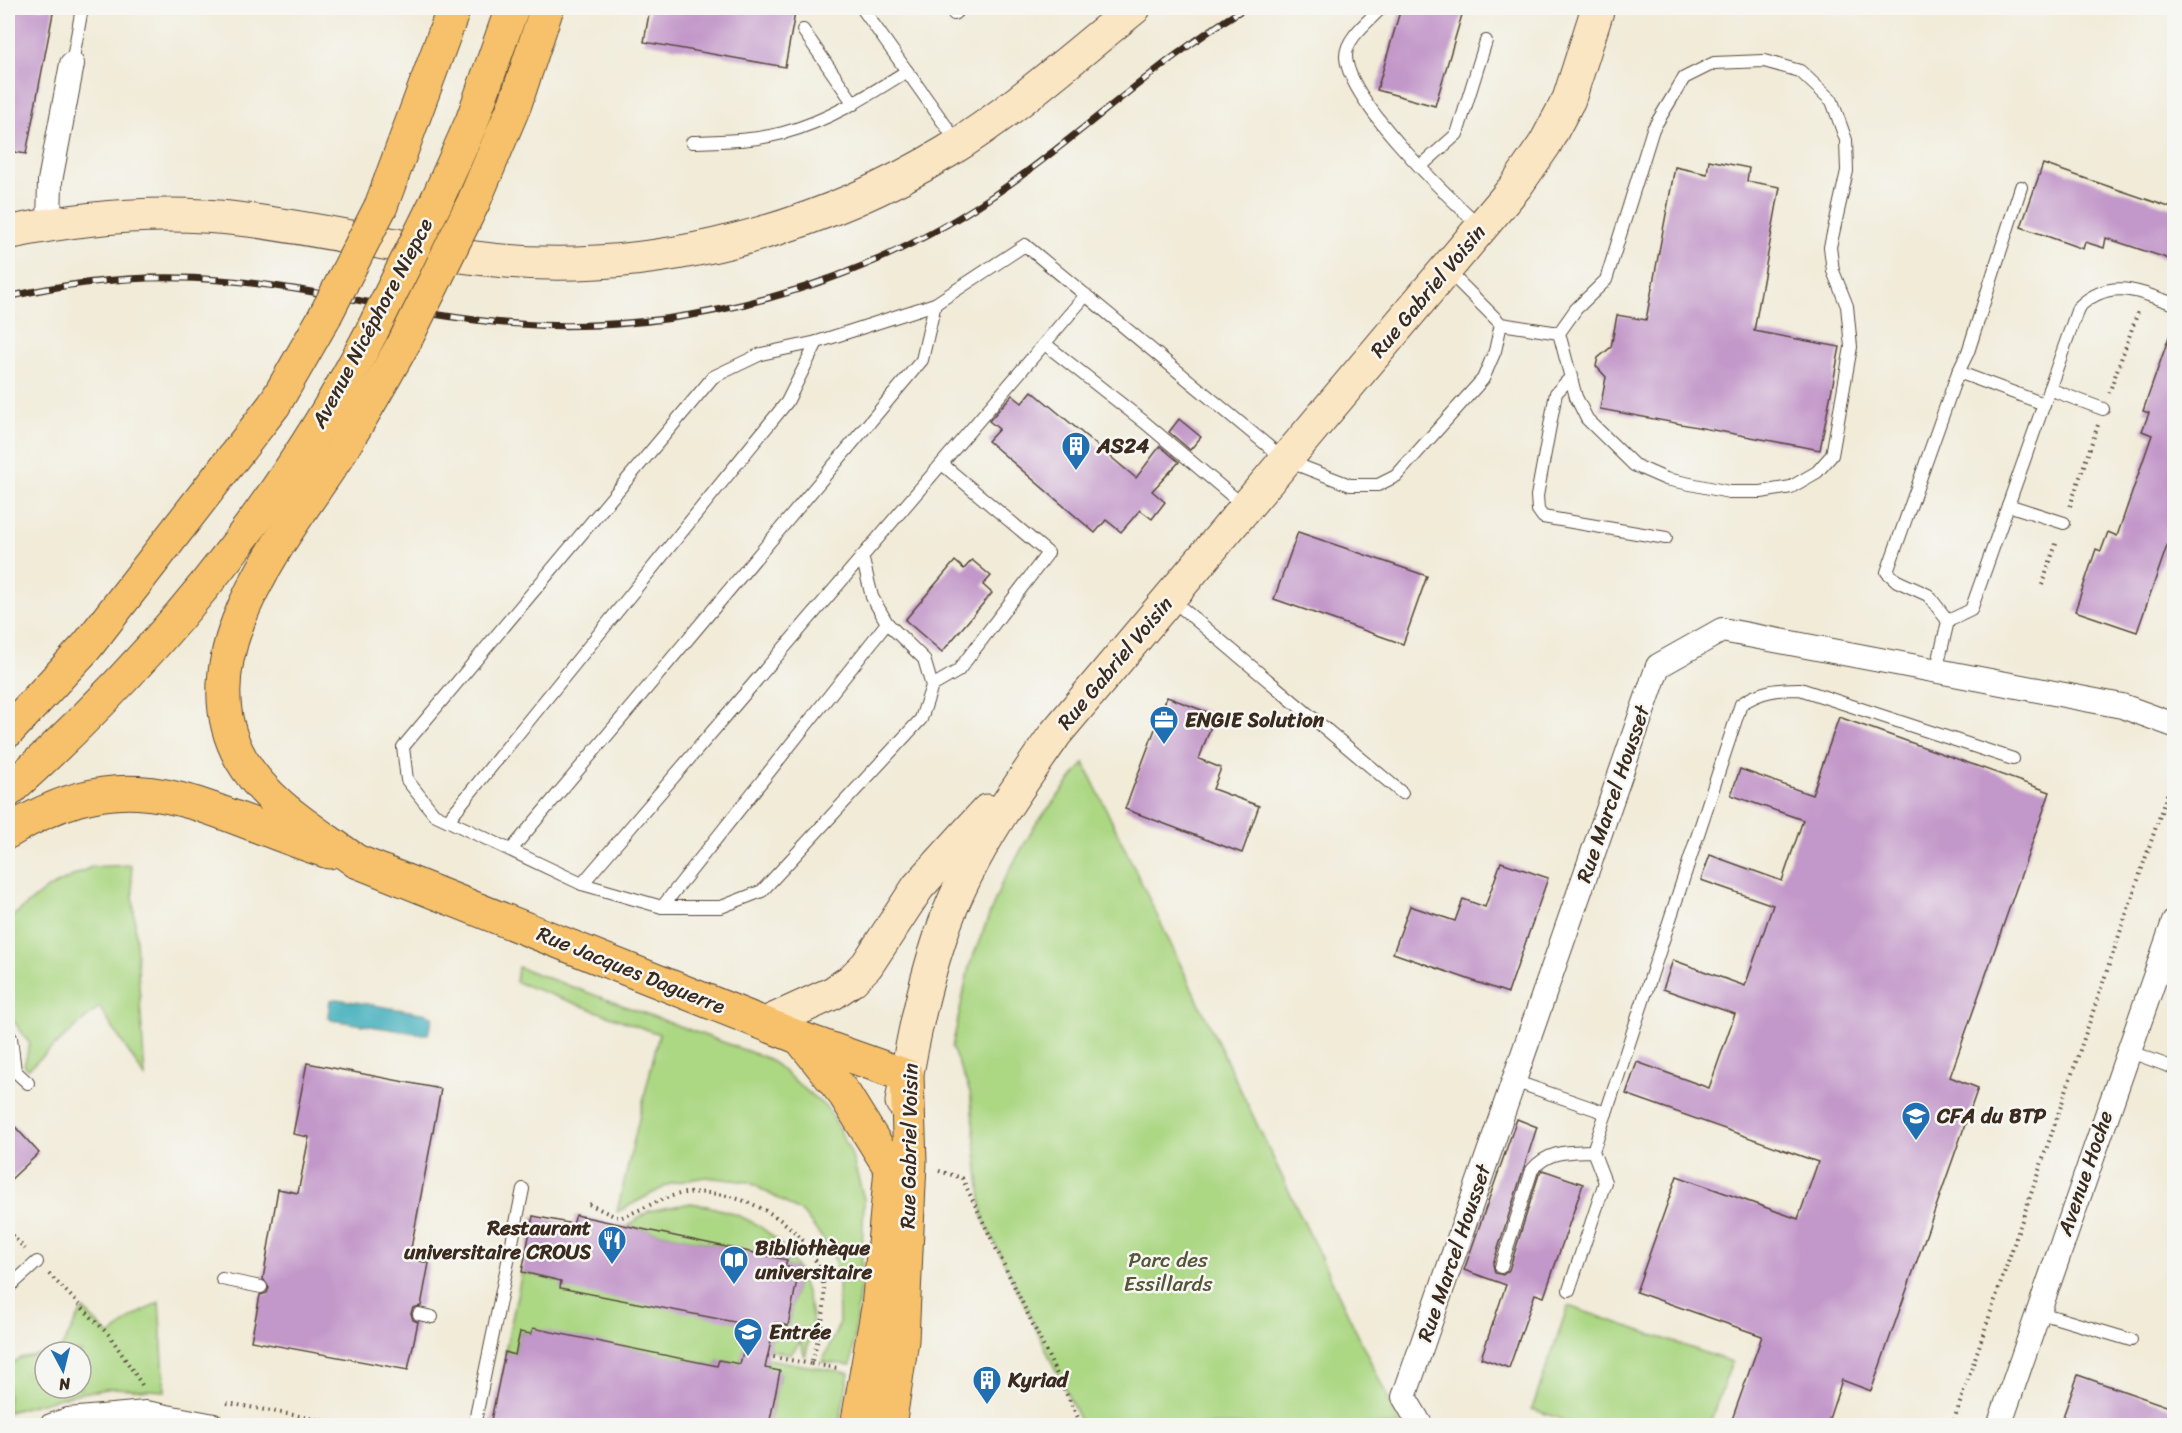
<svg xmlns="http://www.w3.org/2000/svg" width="2182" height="1433" font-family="Sriracha,sans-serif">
<rect width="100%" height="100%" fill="#f6f6f2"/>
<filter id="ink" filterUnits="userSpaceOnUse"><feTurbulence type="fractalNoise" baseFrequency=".0167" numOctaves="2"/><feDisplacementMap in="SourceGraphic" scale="12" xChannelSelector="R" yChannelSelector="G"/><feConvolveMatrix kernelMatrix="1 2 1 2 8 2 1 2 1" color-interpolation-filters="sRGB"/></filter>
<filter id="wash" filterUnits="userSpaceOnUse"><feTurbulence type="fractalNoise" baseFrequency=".008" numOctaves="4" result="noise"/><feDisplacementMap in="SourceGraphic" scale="24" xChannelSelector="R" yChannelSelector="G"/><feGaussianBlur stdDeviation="1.35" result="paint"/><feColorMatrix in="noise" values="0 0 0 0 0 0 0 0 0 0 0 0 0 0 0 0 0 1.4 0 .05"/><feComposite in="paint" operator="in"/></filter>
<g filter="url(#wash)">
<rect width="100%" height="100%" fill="#f1ebd8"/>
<g fill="#acd783" stroke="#748050" stroke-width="1.5">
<polygon points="1084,763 1401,1425 1082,1425 983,1218 970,1092 952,1048 969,967 1001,885 1036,824"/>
<polygon points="131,865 145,1077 99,1007 28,1069 24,1065 30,1044 8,1013 8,920 45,890 91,867"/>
<polygon points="518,967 769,1059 829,1110 851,1153 864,1199 861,1277 851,1365 822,1362 839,1325 838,1274 832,1251 803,1213 749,1182 705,1177 672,1183 617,1212 659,1034 516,982"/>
<path d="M691,1203C745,1212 788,1232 805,1289C808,1298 812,1310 812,1320C812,1332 808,1345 805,1357L800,1342L791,1354L769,1350L775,1323L788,1326L799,1270L785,1266L787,1260L628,1226L649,1211Z"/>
<polygon points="522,1272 750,1325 740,1364 719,1360 717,1366 533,1329 531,1334 520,1332 515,1355 505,1352"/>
<polygon points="159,1302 165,1391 113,1388 75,1394 8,1412 8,1367 20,1358 45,1353 45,1388 81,1388 81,1352 59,1352 83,1309 110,1336 131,1318"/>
<polygon points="1568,1306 1732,1362 1709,1425 1578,1425 1532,1409"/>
<polygon points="767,1359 849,1373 839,1425 769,1425 780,1372 765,1368"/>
</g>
<polygon fill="#3eadbb" stroke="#3c6c6c" stroke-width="1.5" points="337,999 427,1014 433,1017 428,1034 422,1034 331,1020 328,1016 330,1000"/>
<g id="blocks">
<g fill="#c297c9">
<polygon points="8,8 54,8 26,154 8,151"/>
<polygon points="650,8 796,8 785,67 644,42"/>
<polygon points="1401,8 1464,8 1435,106 1377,90"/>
<polygon points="1709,160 1749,168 1747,181 1780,187 1754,331 1840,347 1820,450 1600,409 1606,377 1596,366 1598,358 1611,347 1617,315 1646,320 1675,167 1707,174"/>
<polygon points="2043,164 2175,209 2175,261 2106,238 2104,248 2085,242 2083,249 2021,227"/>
<polygon points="2171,331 2175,332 2175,523 2137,632 2075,611 2096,549 2101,551 2108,532 2117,536 2152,435 2142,431 2149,413 2143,411"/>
<polygon points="1032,391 1136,478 1160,446 1179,462 1152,491 1165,502 1152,519 1140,510 1121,532 1106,520 1095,533 988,441 999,429 989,421 1012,395 1022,403"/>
<polygon points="1179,419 1201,437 1190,450 1169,432"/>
<polygon points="1298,532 1427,576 1403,644 1274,599"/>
<polygon points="972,560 991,576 983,585 992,593 942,652 905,620 955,561 964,569"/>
<polygon points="1167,697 1215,715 1199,759 1221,768 1213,789 1259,806 1242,853 1125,809"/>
<polygon points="1839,717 2050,792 1950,1077 1978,1088 1871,1391 1842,1380 1827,1425 1730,1425 1762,1336 1636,1292 1677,1176 1798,1219 1818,1162 1626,1094 1637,1062 1709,1088 1735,1014 1663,989 1673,960 1745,986 1773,905 1701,880 1710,855 1782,881 1803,820 1731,795 1740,769 1812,795"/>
<polygon points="1501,862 1548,878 1508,993 1393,953 1410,906 1455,921 1463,899 1485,907"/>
<polygon points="307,1063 441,1089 409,1259 429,1263 421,1306 413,1308 411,1313 413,1320 418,1322 408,1370 251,1341 260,1295 267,1293 269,1288 263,1279 278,1189 298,1193 309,1137 293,1134"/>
<polygon points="8,1119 39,1153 8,1182"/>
<polygon points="1517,1119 1537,1127 1493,1264 1495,1273 1503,1275 1509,1270 1539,1174 1543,1170 1583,1184 1544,1297 1535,1294 1509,1368 1481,1358 1506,1285 1464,1270"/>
<polygon points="576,1215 787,1260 785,1266 799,1270 788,1326 775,1323 765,1368 780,1371 769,1425 490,1425 505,1352 515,1355 520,1332 531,1334 533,1328 717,1366 719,1360 740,1364 750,1325 560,1288 561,1281 522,1272 533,1216 573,1224"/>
<polygon points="2078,1375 2175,1409 2175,1425 2060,1425"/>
</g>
</g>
</g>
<g filter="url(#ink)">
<use href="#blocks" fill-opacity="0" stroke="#56473a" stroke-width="1.5"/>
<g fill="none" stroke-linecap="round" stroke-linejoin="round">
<g stroke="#56473a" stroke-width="14">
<g id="lane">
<polyline points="862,8 958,143"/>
<path d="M1380,9C1369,21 1346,38 1346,56C1347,100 1447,196 1480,226"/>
<polyline points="954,14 961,8"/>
<polyline points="803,30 854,104"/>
<polyline points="72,64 82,8"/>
<path d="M692,142C723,141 753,141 783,133C828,121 869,95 907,71"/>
<polyline points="1421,166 1457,134 1486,41"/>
<polyline points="1447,270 1501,324 1559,333 1576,309 1606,280 1653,129 1684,78 1714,63 1764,61 1800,71 1832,101 1846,140 1847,171 1830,247 1833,271 1847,306 1851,347 1832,455 1817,472 1791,487 1761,492 1729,492 1666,479 1634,465 1587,419 1576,397 1559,333"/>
<polyline points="1086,295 582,884 434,814 407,780 403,747 713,377 761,354 817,342 935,304 1025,245 1285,460 1350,485 1378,485 1396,476 1483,379 1495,351 1501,324"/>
<polyline points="1045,344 1143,421 1244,506"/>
<polyline points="1958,372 2044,404"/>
<polyline points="1572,376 1556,393 1537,496 1538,510 1543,517 1666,538"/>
<polyline points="2049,389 2103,409"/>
<polyline points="2008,505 2064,523"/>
<polyline points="1171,599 1402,793"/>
<polyline points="1948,621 1928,595 1897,581 1887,572 1957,375 1968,352 2021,187"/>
<path d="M1936,672L1948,621L1971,610L2078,308C2109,277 2138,291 2174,304"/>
<polyline points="932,686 958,671 1048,553 942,464"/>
<polyline points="448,820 787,402 817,342"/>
<polyline points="511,850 922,360 935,304"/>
<polyline points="582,884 662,907 721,907 762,891 921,719 932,686 924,659 887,623 872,597 862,556"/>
<polyline points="662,907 887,623"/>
<polyline points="8,1034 11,1038 15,1071 28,1083"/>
<polyline points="2128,1051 2174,1068"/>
<path d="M1514,1081L1606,1113L1741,704C1761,691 1776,689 1800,689L2013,759"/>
<path d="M1501,1267L1532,1170C1548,1150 1569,1152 1593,1151"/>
<polyline points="222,1279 261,1287"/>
<polyline points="8,1288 37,1262"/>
<polyline points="1569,1290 1605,1182 1593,1151 1606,1113"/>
<polyline points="2037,1312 2131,1340"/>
<polyline points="419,1314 432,1317"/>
<polyline points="474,1426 523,1189"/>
</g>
</g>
<g stroke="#56473a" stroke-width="26">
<g id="street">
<polyline points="49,224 50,181 72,64"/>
<polyline points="51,1426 68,1420 146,1413 214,1426"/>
<polyline points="1421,1426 1404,1397 1658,666 1722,630 2122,706 2174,725"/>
<polyline points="1999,1426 2174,922"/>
</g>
</g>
<g stroke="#56473a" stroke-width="35">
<g id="secondary">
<path d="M8,233C86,216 168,210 247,220C321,229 394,247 468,257C633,280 806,237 948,151C1012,112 1075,55 1134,8"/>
<polyline points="767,1023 833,993 852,980 867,965 918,887 987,811"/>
<path d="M902,1102C911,1047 922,991 940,938C964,863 1011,797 1056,733L1516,186L1545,144L1569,99L1598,8"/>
</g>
</g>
<g stroke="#56473a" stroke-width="35">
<g id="primary">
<polyline points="356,861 800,1038 907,1076 910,1162 902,1340 889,1426"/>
<polyline points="800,1038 845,1095 891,1169 878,1308 857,1426"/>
</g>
</g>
<g stroke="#56473a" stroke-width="35">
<g id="highway">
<polyline points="438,198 472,121 512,8"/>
<polyline points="474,201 515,104 547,8"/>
<polyline points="381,206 454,8"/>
<polyline points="8,731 87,646 274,405 325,316"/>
<path d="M8,791C155,659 281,507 372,331"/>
<path d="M8,832C137,751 202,812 329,852"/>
<path d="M356,861C315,831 267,804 241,759C184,657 281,542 335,460C360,421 383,380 406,339"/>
</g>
</g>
<g stroke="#56473a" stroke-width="4" stroke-dasharray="1.5 4.5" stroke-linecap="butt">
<polyline points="2109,393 2138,312"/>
<polyline points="2070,506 2098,425"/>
<polyline points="2042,585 2057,541"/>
<polyline points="939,1171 962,1178 1082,1426"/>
<path d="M589,1204L616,1217H622C642,1210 666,1195 686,1193C739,1188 804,1220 821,1274C830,1303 819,1336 811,1364L768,1356"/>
<polyline points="8,1231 25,1249"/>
<polyline points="49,1274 110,1336 144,1388"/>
<polyline points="811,1364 838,1368"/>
<polyline points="227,1403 354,1426"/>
<polyline points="1952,1426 2174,774"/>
</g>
<use href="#lane" stroke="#fff" stroke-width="12"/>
<use href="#street" stroke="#fff" stroke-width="24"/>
<use href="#secondary" stroke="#fbe6c4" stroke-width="33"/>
<use href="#primary" stroke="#f6c16b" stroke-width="33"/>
<use href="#highway" stroke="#f6c16b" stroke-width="33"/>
<g stroke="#3b2a1e" stroke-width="7">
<path id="rail" d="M8,297C76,281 150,274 220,280C316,287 409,315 504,323C680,338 867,287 1010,184C1090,127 1161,59 1245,8"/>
</g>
<use href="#rail" stroke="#f6f6f2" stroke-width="4.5" stroke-dasharray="14" stroke-linecap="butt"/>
<g stroke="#56473a" stroke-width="35" stroke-linecap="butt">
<g id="highway-bridge">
<polyline points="325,316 381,206"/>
<polyline points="372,331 438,198"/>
<polyline points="406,339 474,201"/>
</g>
</g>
<use href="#highway-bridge" stroke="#f6c16b" stroke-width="33"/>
</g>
</g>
<defs>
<g id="building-pin" transform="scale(1.5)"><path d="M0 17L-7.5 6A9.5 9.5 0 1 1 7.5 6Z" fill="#1f6fb2" stroke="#f6f6f2"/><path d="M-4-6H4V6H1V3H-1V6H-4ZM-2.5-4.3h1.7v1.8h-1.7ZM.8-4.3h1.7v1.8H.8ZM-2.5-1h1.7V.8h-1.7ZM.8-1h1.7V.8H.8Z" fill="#fff"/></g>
<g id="office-pin" transform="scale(1.5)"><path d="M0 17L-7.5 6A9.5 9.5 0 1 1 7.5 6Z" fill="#1f6fb2" stroke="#f6f6f2"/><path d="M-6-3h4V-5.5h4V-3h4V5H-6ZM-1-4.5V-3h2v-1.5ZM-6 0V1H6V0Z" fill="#fff"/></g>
<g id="university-pin" transform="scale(1.5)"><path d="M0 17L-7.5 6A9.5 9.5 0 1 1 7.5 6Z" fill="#1f6fb2" stroke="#f6f6f2"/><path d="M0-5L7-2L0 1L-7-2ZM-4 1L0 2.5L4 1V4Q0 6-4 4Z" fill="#fff"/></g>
<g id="restaurant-pin" transform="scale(1.5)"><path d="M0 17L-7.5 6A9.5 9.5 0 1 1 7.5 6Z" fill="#1f6fb2" stroke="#f6f6f2"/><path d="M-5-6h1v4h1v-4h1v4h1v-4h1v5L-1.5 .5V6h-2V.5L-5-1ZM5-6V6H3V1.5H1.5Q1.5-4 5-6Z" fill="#fff"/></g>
<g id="library-pin" transform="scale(1.5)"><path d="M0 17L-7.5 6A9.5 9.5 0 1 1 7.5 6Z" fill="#1f6fb2" stroke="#f6f6f2"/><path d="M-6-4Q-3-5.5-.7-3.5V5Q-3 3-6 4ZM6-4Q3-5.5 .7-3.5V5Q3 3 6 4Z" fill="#fff"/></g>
</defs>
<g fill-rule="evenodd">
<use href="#building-pin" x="1076" y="446"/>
<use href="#office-pin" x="1164" y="720"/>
<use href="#university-pin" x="1916" y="1116"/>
<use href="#restaurant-pin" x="612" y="1240"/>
<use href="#library-pin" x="734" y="1260"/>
<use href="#university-pin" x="748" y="1332"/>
<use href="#building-pin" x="987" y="1380"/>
</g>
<g text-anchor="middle" stroke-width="5" stroke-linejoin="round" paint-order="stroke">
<g font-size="21" fill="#3b2a1e" stroke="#f6f6f2">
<text transform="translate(1428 291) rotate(-50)" y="7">Rue Gabriel Voisin</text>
<text transform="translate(372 323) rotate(-62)" y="7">Avenue Nicéphore Niepce</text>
<text transform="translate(1115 663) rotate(-50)" y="7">Rue Gabriel Voisin</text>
<text transform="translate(1613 794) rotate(-71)" y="7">Rue Marcel Housset</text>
<text transform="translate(631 970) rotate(22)" y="7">Rue Jacques Daguerre</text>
<text transform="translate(909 1146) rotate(-89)" y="7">Rue Gabriel Voisin</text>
<text transform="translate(2085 1173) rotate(-71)" y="7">Avenue Hoche</text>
<text transform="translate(1454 1253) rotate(-71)" y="7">Rue Marcel Housset</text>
</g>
<g font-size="21" font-weight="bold" fill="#3b2a1e" stroke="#f6f6f2" text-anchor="start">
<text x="1097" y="453">AS24</text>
<text x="1185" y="727">ENGIE Solution</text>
<text x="1937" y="1123">CFA du BTP</text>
<text x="591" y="1235" text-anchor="end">Restaurant<tspan x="591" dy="24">universitaire CROUS</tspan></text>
<text x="755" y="1255">Bibliothèque<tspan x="755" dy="24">universitaire</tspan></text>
<text x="769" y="1339">Entrée</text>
<text x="1008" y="1387">Kyriad</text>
</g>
<g font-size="21" fill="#575537" stroke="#f6f6f2">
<text x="1168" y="1267">Parc des<tspan x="1168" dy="24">Essillards</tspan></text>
</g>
</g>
<rect width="2182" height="1433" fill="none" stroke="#f6f6f2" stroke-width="30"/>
<g transform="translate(63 1370) rotate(173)"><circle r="28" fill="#f6f6f2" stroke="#aba49d" stroke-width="1.5"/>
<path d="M0-4.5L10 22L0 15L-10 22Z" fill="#1f6fb2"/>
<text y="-9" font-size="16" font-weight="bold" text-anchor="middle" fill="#3b2a1e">N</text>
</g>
</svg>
